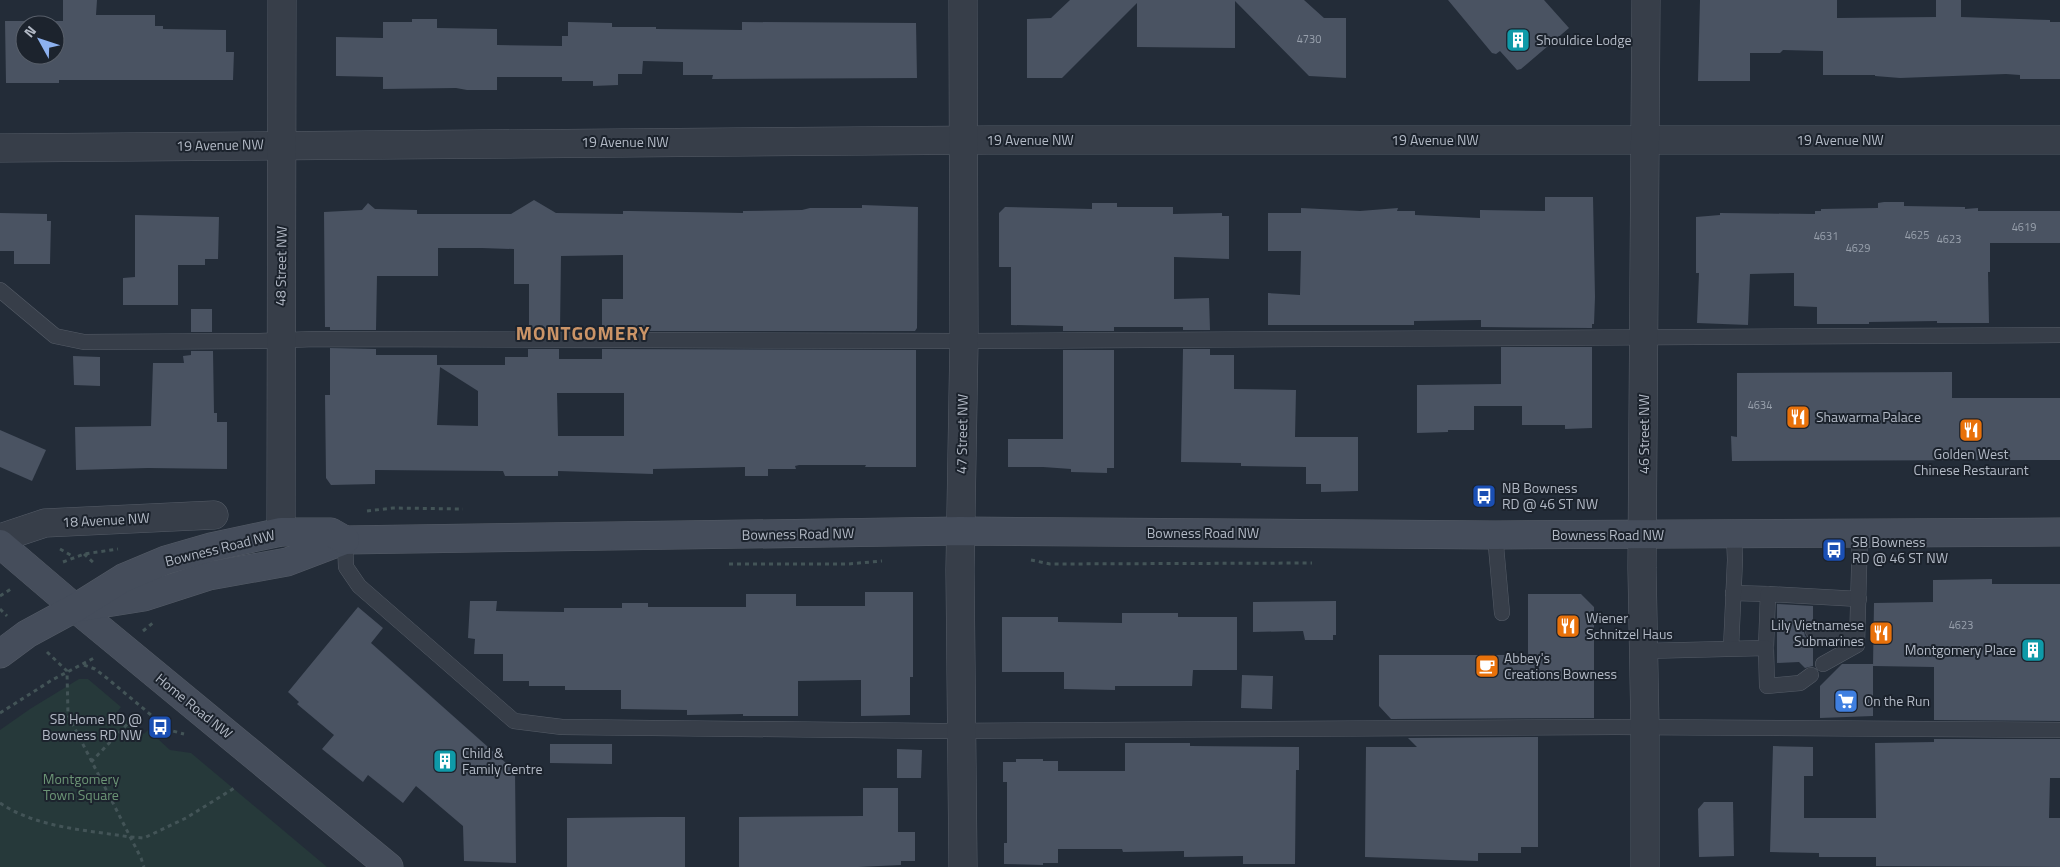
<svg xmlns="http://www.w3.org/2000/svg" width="2060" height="867" font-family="'Titillium Web',sans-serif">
<rect width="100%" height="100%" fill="#232c38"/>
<polygon fill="#26393a" points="79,679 88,679 121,707 117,712 144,734 148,730 170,750 191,753 327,867 0,867 0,730 30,709"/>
<g fill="#4a5362" fill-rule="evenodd">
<path d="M63,0H97L96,15H155V26H163V29L226,30V52H234L233,80H59V83H6L5,21H63ZM25,25H55V55H25Z"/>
<polygon points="1070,0 1304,0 1324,18 1346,18 1346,78 1309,76 1235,1 1235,48 1137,47 1137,3 1062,78 1027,78 1027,19 1051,18"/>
<polygon points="1448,0 1544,0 1569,28 1521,69 1517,70 1500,51 1496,54 1492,53"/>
<polygon points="1700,0 1837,0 1837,18 1936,17 1936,0 1961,0 1961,17 2050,20 2050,22 2060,22 2060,79 2020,79 2020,75 2006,74 1900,78 1875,76 1875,75 1823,75 1823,51 1783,50 1780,53 1750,53 1750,81 1698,81"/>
<polygon points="412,19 437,19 437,28 497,29 497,45 562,46 562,36 568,36 568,22 612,23 612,27 656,27 656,29 742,30 742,22 916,23 917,78 712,79 713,75 683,75 683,62 643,61 642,74 618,74 618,85 593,86 593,81 562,81 562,77 497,77 497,90 467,90 456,88 383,89 383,77 336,76 336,37 383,38 383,22 412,22"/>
<polygon points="1545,197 1593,197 1595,297 1594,324 1592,324 1592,328 1481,327 1481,320 1414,321 1414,325 1268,325 1268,293 1300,295 1301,251 1268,251 1268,213 1301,213 1301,208 1360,211 1398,208 1397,211 1415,211 1415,215 1480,218 1480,210 1545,211"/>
<polygon points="534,200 556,213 623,214 623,211 630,211 743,213 743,211 802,210 810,208 862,208 862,205 918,207 917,328 915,331 602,331 602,299 623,299 623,255 561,256 560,330 529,330 529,284 514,284 514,249 482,248 438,248 438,276 377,276 376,330 330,330 330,327 325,327 324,212 362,210 368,203 375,209 417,210 417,214 511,214"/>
<polygon points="1884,202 1904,202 1904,206 1965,207 1965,209 1978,208 1978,211 2060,211 2060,243 1990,243 1990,272 1988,272 1989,323 1937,323 1937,321 1869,322 1869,324 1817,324 1817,307 1794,306 1794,273 1750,274 1748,325 1697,323 1699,273 1696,273 1696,217 1720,215 1720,213 1815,214 1815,211 1821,211 1821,209 1878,208 1878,203"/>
<polygon points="1092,203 1117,203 1117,207 1173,207 1173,214 1222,213 1222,216 1229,216 1229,259 1174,257 1174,299 1209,298 1210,330 1183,330 1183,327 1114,327 1114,331 1063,331 1063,326 1011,325 1011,267 999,267 999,213 1005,207 1092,209"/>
<polygon points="0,213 47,214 47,221 51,221 50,264 14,264 14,251 0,251"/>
<polygon points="135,215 219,217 218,259 205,259 205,265 178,265 178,305 123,305 123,278 135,277"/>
<rect x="191" y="309" width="21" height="23"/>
<polygon points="1501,347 1592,347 1592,428 1565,429 1565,425 1522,425 1522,406 1474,406 1474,430 1448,430 1448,432 1417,433 1417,385 1501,384"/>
<path d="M330,348L376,349V355H437V365H505V357H528V349H559V359H602V349L916,350V467H865L866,465H799L795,466L796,469H768V476H745V467L653,469V474L558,471V476H505L503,471L375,470V484L331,485L326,478L325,395H330ZM440,367L478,391V426L437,425ZM557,393H624V436H558Z"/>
<polygon points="1183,349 1210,349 1210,355 1234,355 1234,389 1296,390 1295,437 1358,437 1358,491 1321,492 1321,484 1306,484 1306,467 1241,466 1241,463 1181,462"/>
<polygon points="1063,350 1114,350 1114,468 1107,468 1107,473 1071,472 1071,469 1043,467 1008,467 1008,439 1063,439"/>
<polygon points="191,351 213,351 214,413 217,413 217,422 227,422 227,469 148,468 76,470 75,427 151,426 153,363 184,363 183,356 191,355"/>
<polygon points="73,356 100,357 100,386 74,385"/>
<polygon points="1952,372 1952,398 2060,398 2060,460 1732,461 1731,436 1737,437 1737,373"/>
<polygon points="0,430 46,450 32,481 0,467"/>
<polygon points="1992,579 1992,584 2060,584 2060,721 1934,720 1934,667 1873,666 1874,603 1933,602 1933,580"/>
<polygon points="865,592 913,592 913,677 910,677 910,715 861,716 861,680 798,681 798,716 743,716 743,714 687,715 687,710 621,709 621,690 565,690 565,686 529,686 529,681 503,681 503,654 474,654 475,639 468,638 470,601 497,601 496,611 564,612 564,608 622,608 622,603 648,603 648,607 746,607 746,594 796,594 796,606 865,606"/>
<polygon points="1528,594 1581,594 1594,607 1594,718 1391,719 1379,706 1379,655 1528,655"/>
<polygon points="1336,601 1336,635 1333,635 1333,640 1305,640 1303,631 1253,632 1253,602"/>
<polygon points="1777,604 1813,606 1813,622 1808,623 1804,631 1805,636 1813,640 1813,666 1805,668 1799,662 1777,663"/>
<polygon points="358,607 383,628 371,643 515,771 516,863 464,861 463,826 416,786 403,803 368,775 363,782 322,749 334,735 297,704 299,702 288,692"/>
<polygon points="1122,613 1178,613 1178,617 1237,617 1237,670 1193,670 1192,686 1115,686 1115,690 1064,689 1064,672 1002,672 1002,617 1058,617 1058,622 1122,623"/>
<polygon points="1842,664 1873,664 1873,716 1820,718 1820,686"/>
<polygon points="1242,675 1273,676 1272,709 1241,708"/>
<polygon points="1538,737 1538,847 1521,847 1521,853 1478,853 1478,861 1365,857 1366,747 1417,747 1408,738"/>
<polygon points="1934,739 2060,739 2060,778 2050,778 2049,818 2060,818 2060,867 1876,866 1876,857 1819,857 1819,853 1770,852 1773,746 1813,747 1813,776 1804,776 1804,818 1876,818 1875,743 1934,742"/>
<polygon points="1125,743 1190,743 1190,746 1299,747 1299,770 1296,770 1295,864 1243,864 1243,856 1184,857 1184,851 1123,852 1122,849 1058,849 1058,863 1043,863 1043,865 1004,864 1004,843 1007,843 1007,782 1003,782 1003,762 1016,762 1016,759 1043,759 1043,761 1058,761 1058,771 1125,771"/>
<polygon points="550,744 612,744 612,764 550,763"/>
<polygon points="897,749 922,750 921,778 897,778"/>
<polygon points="863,788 898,788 898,832 915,832 915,861 901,861 901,865 858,867 739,867 739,817 863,816"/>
<polygon points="1704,802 1733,802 1734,856 1699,857 1698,809"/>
<polygon points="657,817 685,817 685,867 567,867 567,818"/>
</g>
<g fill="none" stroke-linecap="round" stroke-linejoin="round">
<g stroke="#555c67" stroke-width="16">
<g id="lane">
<polyline points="0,290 55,336 84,342 259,341 316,339 964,341 2060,335"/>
<polyline points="1495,535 1502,613"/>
<polyline points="345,540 346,567 359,586 514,721 562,727 940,731 1615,727 2060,730"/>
<polyline points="1733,593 1768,594"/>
<polyline points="1813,631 1857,631"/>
<polyline points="1731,648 1735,560 1734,534"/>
<polyline points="1766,648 1768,594 1859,599"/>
<polyline points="1644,651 1766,648 1767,686 1800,683 1811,675"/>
<polyline points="1823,664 1857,645 1860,533"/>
</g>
</g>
<g stroke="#555c67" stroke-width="29">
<g id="street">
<polyline points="0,148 989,140 2060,140"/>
<polyline points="281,532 282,0"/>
<polyline points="0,538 45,523 214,515"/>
<polyline points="963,867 960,570 964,341 963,0"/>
<polyline points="1645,867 1645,728 1642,568 1646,0"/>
</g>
</g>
<g stroke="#555c67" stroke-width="29">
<g id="secondary">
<polyline points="0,544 75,608 389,867"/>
<polyline points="75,608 144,597 209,576 287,562 345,540 960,531 1495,535 2060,532"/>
<polyline points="0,654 27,634 75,608 123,578 166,560 211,547 281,532 331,532 345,540"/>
</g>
</g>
<g stroke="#435457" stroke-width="3" stroke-dasharray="4 4" stroke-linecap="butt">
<polyline points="367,511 393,508 463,509"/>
<polyline points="60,549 74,557"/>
<polyline points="84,554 95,564"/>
<polyline points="1031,560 1050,564 1312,563"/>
<polyline points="63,562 84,554 118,549"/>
<polyline points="729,564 848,564 882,561"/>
<polyline points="0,596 11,589"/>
<polyline points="0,609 7,616"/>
<polyline points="143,631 154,622"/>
<polyline points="47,652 67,671 68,715 141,858 144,867"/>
<polyline points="84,665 95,669 108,679 169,730 184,734"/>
<polyline points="0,713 52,680 94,658"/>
<polyline points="91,762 136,715"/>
<path d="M0,803C37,828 87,830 130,837L144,838L186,818L236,787"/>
</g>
<use href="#lane" stroke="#373e49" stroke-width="15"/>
<use href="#street" stroke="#373e49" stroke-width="28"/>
<use href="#secondary" stroke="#454d5b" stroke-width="28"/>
</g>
<defs>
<g id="building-square" transform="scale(1.25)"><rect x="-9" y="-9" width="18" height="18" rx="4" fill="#0f9aa8" stroke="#1c232d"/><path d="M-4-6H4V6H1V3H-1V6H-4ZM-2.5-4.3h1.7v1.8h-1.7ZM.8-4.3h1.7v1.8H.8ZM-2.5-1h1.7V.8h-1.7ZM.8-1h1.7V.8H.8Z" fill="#fff"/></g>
<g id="restaurant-square" transform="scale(1.25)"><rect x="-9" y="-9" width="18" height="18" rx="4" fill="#e8710a" stroke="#1c232d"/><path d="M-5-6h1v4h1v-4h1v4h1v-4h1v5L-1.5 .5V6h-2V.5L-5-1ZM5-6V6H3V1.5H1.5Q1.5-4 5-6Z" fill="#fff"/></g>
<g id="bus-square" transform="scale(1.25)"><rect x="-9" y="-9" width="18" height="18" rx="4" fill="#1a4fb4" stroke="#1c232d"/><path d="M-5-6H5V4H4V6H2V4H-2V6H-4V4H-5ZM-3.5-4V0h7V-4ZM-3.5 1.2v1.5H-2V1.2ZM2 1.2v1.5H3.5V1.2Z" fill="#fff"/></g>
<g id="cafe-square" transform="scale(1.25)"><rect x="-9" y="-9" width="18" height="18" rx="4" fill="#e8710a" stroke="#1c232d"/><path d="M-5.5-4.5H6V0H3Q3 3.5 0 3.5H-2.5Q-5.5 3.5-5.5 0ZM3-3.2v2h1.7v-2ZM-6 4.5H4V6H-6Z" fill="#fff"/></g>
<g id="supermarket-square" transform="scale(1.25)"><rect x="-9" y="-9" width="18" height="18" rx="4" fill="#3f7fe0" stroke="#1c232d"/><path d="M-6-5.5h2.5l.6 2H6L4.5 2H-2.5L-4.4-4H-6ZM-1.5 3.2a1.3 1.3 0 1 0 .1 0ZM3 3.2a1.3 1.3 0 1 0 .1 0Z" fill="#fff"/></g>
</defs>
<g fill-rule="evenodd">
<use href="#building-square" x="1518" y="40"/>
<use href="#restaurant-square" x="1798" y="417"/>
<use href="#restaurant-square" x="1971" y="430"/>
<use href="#bus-square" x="1484" y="496"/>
<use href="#bus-square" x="1834" y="550"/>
<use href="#restaurant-square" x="1568" y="626"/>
<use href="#restaurant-square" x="1881" y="633"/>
<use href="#building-square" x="2033" y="650"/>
<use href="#cafe-square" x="1487" y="666"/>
<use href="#supermarket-square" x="1846" y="701"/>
<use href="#bus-square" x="160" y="727"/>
<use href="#building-square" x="445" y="761"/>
</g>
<g text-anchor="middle" stroke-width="4" stroke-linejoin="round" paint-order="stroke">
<g font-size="11" fill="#98a0ac">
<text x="1309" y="43">4730</text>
<text x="2024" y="231">4619</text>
<text x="1917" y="239">4625</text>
<text x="1826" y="240">4631</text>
<text x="1949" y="243">4623</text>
<text x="1858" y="252">4629</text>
<text x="1760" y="409">4634</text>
<text x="1961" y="629">4623</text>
</g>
<g font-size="14" fill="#b2b9c5" stroke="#1c232d" text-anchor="start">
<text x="1536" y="45">Shouldice Lodge</text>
<text x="1816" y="422">Shawarma Palace</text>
<text x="1971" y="459" text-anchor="middle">Golden West<tspan x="1971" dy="16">Chinese Restaurant</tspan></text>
<text x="1502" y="493">NB Bowness<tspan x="1502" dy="16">RD @ 46 ST NW</tspan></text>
<text x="1852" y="547">SB Bowness<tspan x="1852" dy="16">RD @ 46 ST NW</tspan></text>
<text x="1586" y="623">Wiener<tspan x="1586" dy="16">Schnitzel Haus</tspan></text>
<text x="1864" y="630" text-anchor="end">Lily Vietnamese<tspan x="1864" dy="16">Submarines</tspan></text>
<text x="2016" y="655" text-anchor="end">Montgomery Place</text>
<text x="1504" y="663">Abbey's<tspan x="1504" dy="16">Creations Bowness</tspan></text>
<text x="1864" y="706">On the Run</text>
<text x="142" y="724" text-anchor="end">SB Home RD @<tspan x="142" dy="16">Bowness RD NW</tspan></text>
<text x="462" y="758">Child &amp;<tspan x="462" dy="16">Family Centre</tspan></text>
</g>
<g font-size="14" fill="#b2b9c5" stroke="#1c232d">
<text x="1030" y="145">19 Avenue NW</text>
<text x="1435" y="145">19 Avenue NW</text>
<text x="1840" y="145">19 Avenue NW</text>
<text x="625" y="147">19 Avenue NW</text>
<text transform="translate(220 145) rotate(-1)" y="5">19 Avenue NW</text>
<text transform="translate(281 266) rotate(-89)" y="5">48 Street NW</text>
<text transform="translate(962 434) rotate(-89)" y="5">47 Street NW</text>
<text transform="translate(1644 434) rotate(-90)" y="5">46 Street NW</text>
<text transform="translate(106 520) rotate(-3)" y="5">18 Avenue NW</text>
<text x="1203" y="538">Bowness Road NW</text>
<text transform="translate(798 534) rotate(-1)" y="5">Bowness Road NW</text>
<text x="1608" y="540">Bowness Road NW</text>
<text transform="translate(220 548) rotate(-14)" y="5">Bowness Road NW</text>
<text transform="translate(194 706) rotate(39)" y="5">Home Road NW</text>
</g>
<g font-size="14" fill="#6b9475" stroke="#1c232d">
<text x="81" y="784">Montgomery<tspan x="81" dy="16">Town Square</tspan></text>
</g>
<g font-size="19" font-weight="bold" letter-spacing="1" fill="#cb9467" stroke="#1c232d">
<text x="583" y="340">MONTGOMERY</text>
</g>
</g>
<g transform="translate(40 40) rotate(310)"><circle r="24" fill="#1c232d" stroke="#585f6a"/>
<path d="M0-4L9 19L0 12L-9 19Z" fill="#8db1ef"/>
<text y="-8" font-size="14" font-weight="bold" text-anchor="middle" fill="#b2b9c5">N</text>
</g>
</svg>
